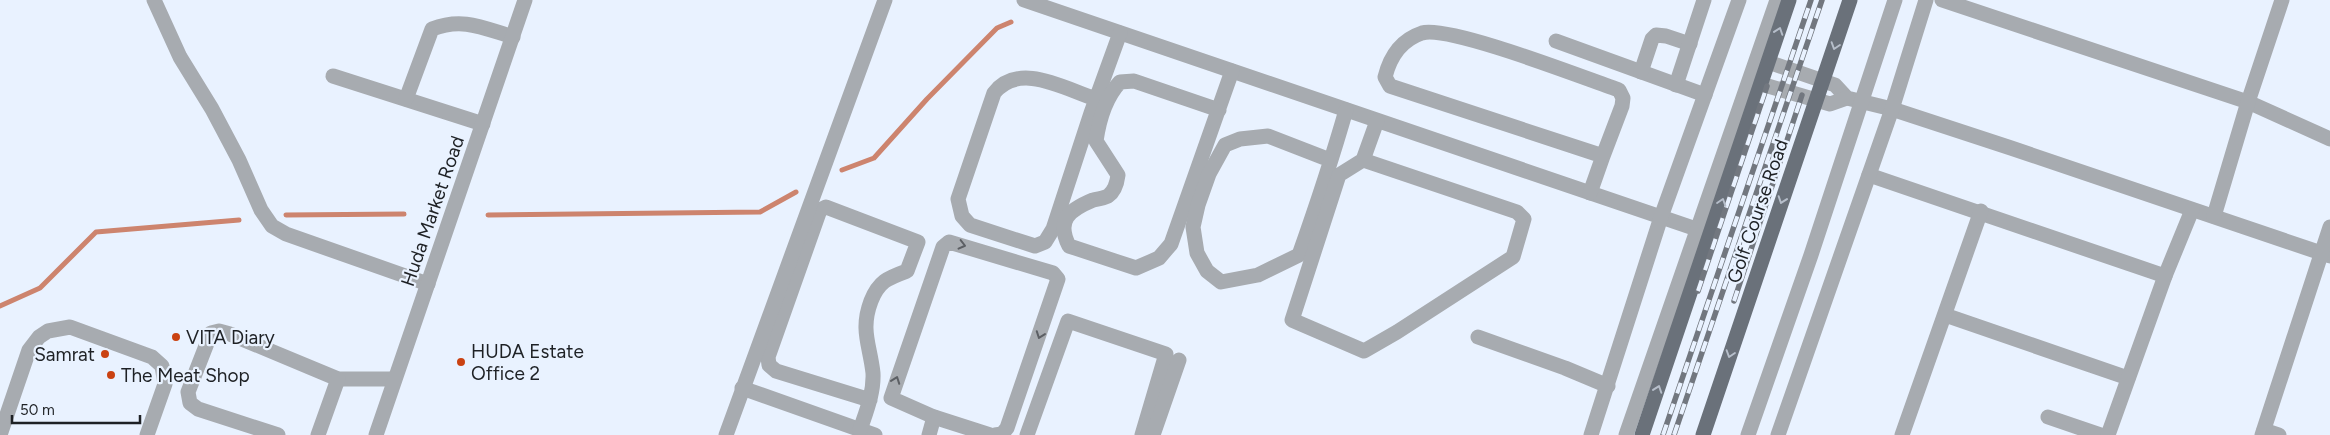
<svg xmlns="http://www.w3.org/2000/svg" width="2330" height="435" font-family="Figtree,sans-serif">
<rect width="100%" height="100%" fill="#e9f2ff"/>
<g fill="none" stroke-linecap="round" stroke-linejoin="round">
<g stroke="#cd846e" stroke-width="5">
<polyline points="842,170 874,158 927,99 997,28 1011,22"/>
<polyline points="286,215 404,214"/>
<polyline points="488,215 760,212 796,192"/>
<polyline points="0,306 40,288 96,232 239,220"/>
</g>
<g stroke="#a7abb0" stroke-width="15">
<polyline points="154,0 180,57 212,109 239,160 261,210 272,226 286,234 428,284"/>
<polyline points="1024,0 1711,234"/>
<polyline points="1942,0 2248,102 2330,139"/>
<polyline points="1556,41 1705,95"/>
<polyline points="1768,62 1835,85 1847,98 1892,109 2011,148 2330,256"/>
<polyline points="1641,72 1652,39 1656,35 1666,36 1690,44"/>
<polyline points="333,76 483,124"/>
<polyline points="1761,84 1830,104 1847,98"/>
<polyline points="1676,85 1704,0"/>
<path d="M406,99L432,29C463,17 483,28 513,37"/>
<path d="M1096,99C1065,89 1019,61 994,93L958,199L962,216L970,225L1035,246L1045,242L1053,229L1091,113L1120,33"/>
<path d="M1219,110L1134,81L1120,82C1105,98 1099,120 1096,141L1118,175C1117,183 1115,191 1108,196C1104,198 1098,199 1093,200C1069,210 1056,220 1069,246L1136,268L1159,258L1171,244L1232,71"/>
<path d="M1330,160L1268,136L1240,139L1225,145L1209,174L1198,205L1193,227L1197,253L1207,271L1221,282L1258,275L1299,255C1316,207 1332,159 1346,110"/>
<polyline points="1363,160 1517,212 1524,219 1513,257 1397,332 1364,351 1292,320 1339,175 1363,160 1377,121"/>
<polyline points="1869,175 2165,276"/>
<path d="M1590,193L1603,156L1390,86L1385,77C1390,57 1401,40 1422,33C1449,25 1584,78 1619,90L1623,98L1622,106L1603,156"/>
<polyline points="2214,216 2248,102 2282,0"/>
<polyline points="1945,315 2128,378"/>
<polyline points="1478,337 1565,368 1608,386"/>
<polyline points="742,388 875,435"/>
<polyline points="2048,417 2101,435"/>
<path d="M860,430C866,412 874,393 873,373C870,345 860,330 871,301C879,281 888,278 907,271L918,242L826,207L820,210L768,357L769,365L776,371L870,400"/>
<polyline points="2264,430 2279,435"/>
<polyline points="0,435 29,350 39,337 48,331 70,327 152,357 162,366 165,384 147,435"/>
<polyline points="278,435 198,409 190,403 188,392 211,333 219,331 230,334 338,379 394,379"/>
<polyline points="318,435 338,379"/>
<polyline points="376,435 525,0"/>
<polyline points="726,435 885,0"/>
<polyline points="929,435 934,417"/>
<polyline points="990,435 934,417 891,398 943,247 949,242 1053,273 1058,279 1007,428 1002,434 995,435"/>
<polyline points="1027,435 1068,321 1166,354 1142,435"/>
<polyline points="1153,435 1179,360"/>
<polyline points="1591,435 1661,217 1739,0"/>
<polyline points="1626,435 1777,0"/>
<polyline points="1748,435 1811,255 1895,0"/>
<polyline points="1778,435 1892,109 1926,0"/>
<polyline points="1902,435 1981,211"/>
<polyline points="2108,435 2165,276 2192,210"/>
<polyline points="2262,435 2330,227"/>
</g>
<g stroke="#6a717a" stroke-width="15">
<polyline points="1642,435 1789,0"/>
<polyline points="1703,435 1850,0"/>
</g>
<g stroke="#72777f" stroke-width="5.5">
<g id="rail">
<polyline points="1698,291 1767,86"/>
<polyline points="1734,301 1802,95"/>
<polyline points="1663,435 1811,0"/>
<polyline points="1674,435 1822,0"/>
</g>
</g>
<use href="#rail" stroke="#e9f2ff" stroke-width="4" stroke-dasharray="11" stroke-linecap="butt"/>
</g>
<defs><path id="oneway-chevron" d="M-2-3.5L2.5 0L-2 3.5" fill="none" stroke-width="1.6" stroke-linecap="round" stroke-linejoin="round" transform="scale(1.25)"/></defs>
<g stroke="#b6beca">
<use href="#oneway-chevron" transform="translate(1779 31) rotate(-71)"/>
<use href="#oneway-chevron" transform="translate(1835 46) rotate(108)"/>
<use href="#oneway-chevron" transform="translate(1782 200) rotate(109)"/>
<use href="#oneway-chevron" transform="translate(1722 202) rotate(-72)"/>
<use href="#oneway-chevron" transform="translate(1730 354) rotate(108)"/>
<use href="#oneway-chevron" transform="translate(1658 389) rotate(-71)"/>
</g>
<g stroke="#5c5f64">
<use href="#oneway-chevron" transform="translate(962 245) rotate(14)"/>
<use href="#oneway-chevron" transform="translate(1040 335) rotate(110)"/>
<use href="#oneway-chevron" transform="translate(896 380) rotate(-70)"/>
</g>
<g fill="#ca4212" stroke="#e9f2ff" stroke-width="2">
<circle cx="176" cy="337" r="5"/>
<circle cx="105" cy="354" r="5"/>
<circle cx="461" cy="362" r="5"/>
<circle cx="111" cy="375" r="5"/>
</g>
<g text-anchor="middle" stroke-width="4.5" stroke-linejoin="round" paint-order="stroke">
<g font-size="19" fill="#1e2125" stroke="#e9f2ff">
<text transform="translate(432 211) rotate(-71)" y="7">Huda Market Road</text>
<text transform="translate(1757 211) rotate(-71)" y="7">Golf Course Road</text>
</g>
<g font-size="19" fill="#1e2125" stroke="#e9f2ff" text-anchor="start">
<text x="186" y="344">VITA Diary</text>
<text x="471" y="358">HUDA Estate<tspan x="471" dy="22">Office 2</tspan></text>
<text x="95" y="361" text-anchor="end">Samrat</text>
<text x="121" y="382">The Meat Shop</text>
</g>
</g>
<path d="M12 415v8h128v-8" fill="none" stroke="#1e2125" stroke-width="2.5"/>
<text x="20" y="415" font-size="15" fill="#1e2125" stroke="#e9f2ff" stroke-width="4" paint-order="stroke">50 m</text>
</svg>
